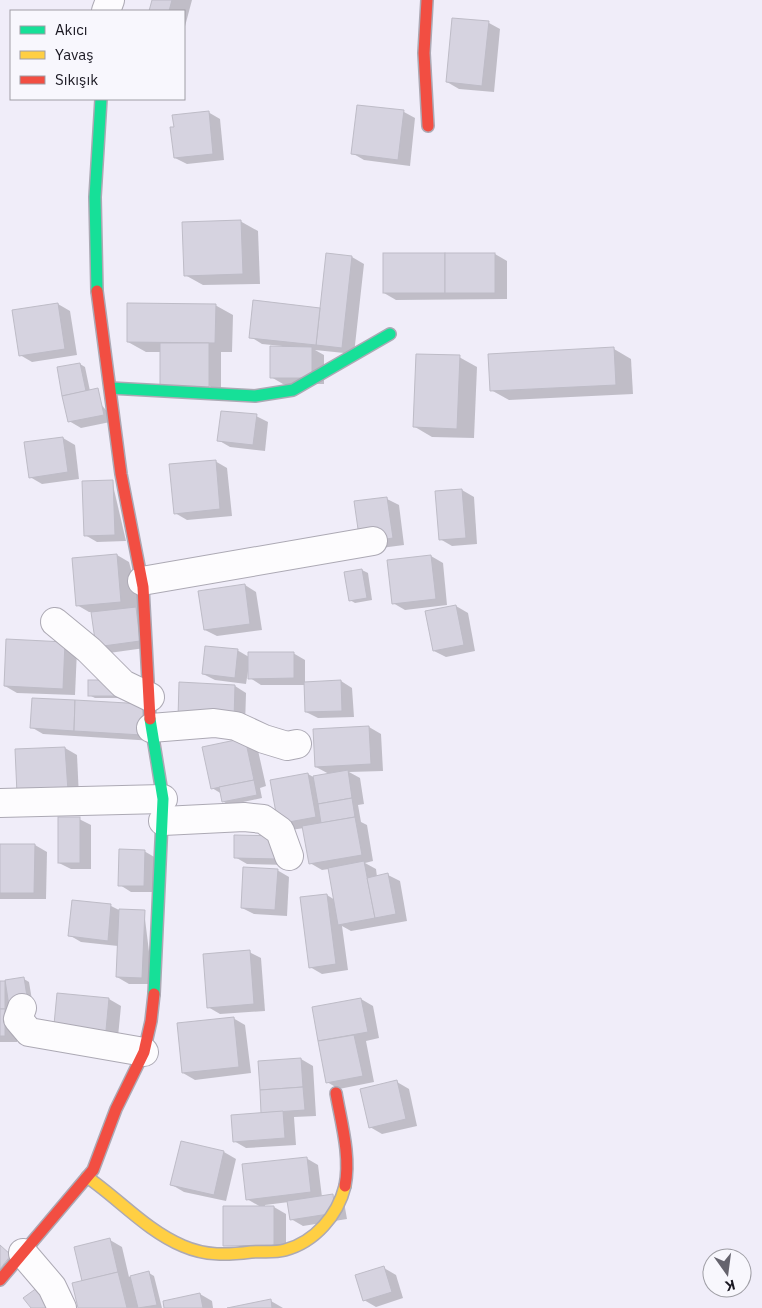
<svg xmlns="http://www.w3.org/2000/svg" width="762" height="1308" font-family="'IBM Plex Sans',sans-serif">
<rect width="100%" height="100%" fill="#f0edf9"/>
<g fill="#0003">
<polygon points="153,0 192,0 184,30 184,11 150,11"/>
<polygon points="489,23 500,29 494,92 459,89 447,82"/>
<polygon points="208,112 220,119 224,160 187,164 175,158"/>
<polygon points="404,112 415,118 410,166 364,160 352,153"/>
<polygon points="240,221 258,231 260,284 203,285 185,275"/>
<polygon points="327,254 352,257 364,264 354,354 315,350 324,355 324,384 283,384 271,377 282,346 262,344 251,337 254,302 321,309"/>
<polygon points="495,254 507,261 507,299 396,300 384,293"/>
<polygon points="58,304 70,311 77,355 32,362 20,355"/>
<polygon points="215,305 233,315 232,352 221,352 221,394 161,352 146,352 128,342"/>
<polygon points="614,349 631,359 633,394 509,400 491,390"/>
<polygon points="459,357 477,367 474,438 432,437 415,427"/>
<polygon points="80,364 85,367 90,391 115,421 81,428 69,421"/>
<polygon points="256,416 268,422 265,451 230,447 218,440"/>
<polygon points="63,438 75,445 79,479 42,484 30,477"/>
<polygon points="215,461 227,468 232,516 187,520 175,513"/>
<polygon points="112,481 126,541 97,542 85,535"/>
<polygon points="462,490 474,497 477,544 452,546 440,539"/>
<polygon points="387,499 399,505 404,545 373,549"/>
<polygon points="117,555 129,562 152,647 109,653 97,646 92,612 89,612 77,605"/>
<polygon points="431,556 443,563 447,605 405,610 393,603"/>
<polygon points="362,570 368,573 372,600 355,603 350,600"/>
<polygon points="245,585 256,592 262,630 217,636 205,630"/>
<polygon points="456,606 468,613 475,651 446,657 434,651"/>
<polygon points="65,643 77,650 75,695 17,693 5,686"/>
<polygon points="237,650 249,657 293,653 305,660 305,683 341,681 352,688 354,717 318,718 306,712 305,685 261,685 250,678 249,671 248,671 246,684 215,680 203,674"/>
<polygon points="119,685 119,698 95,698 89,695"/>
<polygon points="235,686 246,693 245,726 179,717"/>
<polygon points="143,706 154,741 43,734 31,727"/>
<polygon points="369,727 381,734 383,771 349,772 360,778 364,804 358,805 361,822 367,825 373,861 365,863 376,869 377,877 388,875 400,881 407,921 351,931 342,926 348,970 322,974 310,967 327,895 335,900 329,869 322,870 310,863 304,828 291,830 279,823 308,774 315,778 329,774 316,767 314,730"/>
<polygon points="245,739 257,746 266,786 260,788 262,798 229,805 224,802 222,794 212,788"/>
<polygon points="65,748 77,755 79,797 16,751"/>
<polygon points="79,819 91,825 91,869 71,869 59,863"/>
<polygon points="278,838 289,865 247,864 235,857"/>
<polygon points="0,845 35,845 47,852 46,899 0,899"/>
<polygon points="144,851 156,858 156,892 131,892 120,885"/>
<polygon points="277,870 289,877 287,916 254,914 242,908"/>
<polygon points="111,906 119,910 144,911 153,984 129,984 117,977 118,946 81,942 69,935"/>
<polygon points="249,952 261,958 265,1011 220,1014 208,1007"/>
<polygon points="24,979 29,982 33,1006 17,1008 17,1042 0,1042 0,982"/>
<polygon points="58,994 109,999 121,1006 117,1047"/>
<polygon points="361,999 373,1006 379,1038 366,1041 374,1082 339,1089 327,1082 313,1008"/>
<polygon points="233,1018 245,1025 251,1073 195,1080 183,1073"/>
<polygon points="301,1059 313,1066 316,1116 294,1117 296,1145 246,1148 234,1141 263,1114"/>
<polygon points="397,1082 409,1089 417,1126 382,1134 370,1127"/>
<polygon points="182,1143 224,1152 236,1159 226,1201 184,1192 172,1185"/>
<polygon points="306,1158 318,1165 322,1197 344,1202 347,1219 303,1226 291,1219 289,1202 265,1205 265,1207 274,1207 286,1214 286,1251 236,1252 261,1207 247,1199"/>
<polygon points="110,1240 122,1247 129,1277 149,1273 154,1276 162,1308 80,1308 84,1282"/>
<polygon points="384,1268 396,1275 403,1298 376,1307 364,1300"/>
<polygon points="200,1294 212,1301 213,1308 165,1308"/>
<polygon points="271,1301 283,1308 231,1308"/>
</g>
<g fill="#d6d3e0" stroke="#bebcc7">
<polygon points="152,0 172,0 169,11 149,11"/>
<polygon points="452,18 489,21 482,86 446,82"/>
<polygon points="357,105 404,110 398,160 351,154"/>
<polygon points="209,111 213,154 174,158 170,127 174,127 172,115"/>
<polygon points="241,220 243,274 184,276 182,222"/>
<polygon points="326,253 352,256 342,348 316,345"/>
<rect x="383" y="253" width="62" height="40"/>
<rect x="445" y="253" width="50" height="40"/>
<polygon points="253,300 320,308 316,345 249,338"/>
<polygon points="58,303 65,349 19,356 12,310"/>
<polygon points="127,303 216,304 215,343 127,342"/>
<polygon points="160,343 209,343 209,388 160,387"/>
<polygon points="270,346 312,347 312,378 270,378"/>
<polygon points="614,347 616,385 490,391 488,354"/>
<polygon points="416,354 460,355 457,429 413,427"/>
<polygon points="80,363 86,391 62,396 57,367"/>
<polygon points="98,388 104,415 68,422 62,396"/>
<polygon points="221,411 257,414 253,445 217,441"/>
<polygon points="63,437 68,472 29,478 24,442"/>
<polygon points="216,460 220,509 174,514 169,464"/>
<polygon points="113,480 115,535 84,536 82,481"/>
<polygon points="462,489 466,538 439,540 435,491"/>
<polygon points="387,497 393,538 360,543 354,501"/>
<polygon points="117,554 121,602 76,606 72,558"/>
<polygon points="431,555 436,599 392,604 387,560"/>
<polygon points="362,569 367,598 349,601 344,572"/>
<polygon points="245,584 250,624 204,630 198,591"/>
<polygon points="456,605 464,645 433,651 425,611"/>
<polygon points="136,607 140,641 96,647 91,612"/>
<polygon points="6,639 65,642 63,689 4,686"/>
<polygon points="205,646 238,649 235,678 202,674"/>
<polygon points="248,652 294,652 294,678 248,679"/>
<rect x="88" y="680" width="26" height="16"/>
<polygon points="341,680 342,711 305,712 304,682"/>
<polygon points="179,682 235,685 234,720 178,718"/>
<polygon points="32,698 75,700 74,731 30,728"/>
<polygon points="75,700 144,704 142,735 74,731"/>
<polygon points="369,726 371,764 315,767 313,729"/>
<polygon points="245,738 254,780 211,789 202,747"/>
<polygon points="65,747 68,791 17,794 15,749"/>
<polygon points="348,770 352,798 318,804 313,776"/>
<polygon points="308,773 316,817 278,824 270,780"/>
<polygon points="254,780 257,795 222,802 219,787"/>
<polygon points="352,798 355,817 321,823 318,804"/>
<rect x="58" y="817" width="22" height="46"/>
<polygon points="355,817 362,855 309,864 302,826"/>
<polygon points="234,835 278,836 278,859 234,858"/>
<polygon points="0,844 35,844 34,893 0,893"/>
<polygon points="119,849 145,850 144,886 118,886"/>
<polygon points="364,861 375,918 338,925 328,868"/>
<polygon points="243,867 278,869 275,910 241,908"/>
<polygon points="388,873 396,914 375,918 367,878"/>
<polygon points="327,894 336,964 309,968 300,897"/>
<polygon points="72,900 111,904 108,941 68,936"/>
<polygon points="119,909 145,910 142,978 116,977"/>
<polygon points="250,950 254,1004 207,1008 203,954"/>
<polygon points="24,977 28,1003 9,1006 5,980"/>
<rect x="0" y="981" width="5" height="28"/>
<polygon points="57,993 109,998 105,1041 53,1035"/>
<polygon points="361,998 368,1032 318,1041 312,1007"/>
<rect x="0" y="1009" width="5" height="27"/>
<polygon points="234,1017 239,1067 182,1073 177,1023"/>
<polygon points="354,1035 363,1076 326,1083 318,1041"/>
<polygon points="301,1058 303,1087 260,1090 258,1061"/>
<polygon points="397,1080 406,1119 369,1128 360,1089"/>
<polygon points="303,1087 305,1110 261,1113 260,1090"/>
<polygon points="283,1111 285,1138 233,1142 231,1115"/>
<polygon points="181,1141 224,1151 214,1195 170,1185"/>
<polygon points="307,1157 311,1192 246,1200 242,1164"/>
<polygon points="333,1194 335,1213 290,1220 287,1201"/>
<polygon points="223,1206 274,1206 274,1245 223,1246"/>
<polygon points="110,1238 118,1272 82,1281 74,1247"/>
<polygon points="0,1245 11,1255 0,1269"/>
<polygon points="384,1266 392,1292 363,1301 355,1275"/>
<polygon points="149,1271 157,1305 138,1308 130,1276"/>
<polygon points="118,1272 127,1308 78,1308 72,1283"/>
<polygon points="41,1285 58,1308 31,1308 23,1298"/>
<polygon points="200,1293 203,1308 164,1308 163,1301"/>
<polygon points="271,1299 272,1308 227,1308"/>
</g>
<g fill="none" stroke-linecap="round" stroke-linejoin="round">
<g stroke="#aca9b4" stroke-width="30">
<g id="street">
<polyline points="106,11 110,0"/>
<polyline points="142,581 373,541"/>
<polyline points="55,622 89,650 123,684 150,697"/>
<polyline points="151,728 214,723 236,726 264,739 287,746 297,744"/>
<polyline points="0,803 163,799"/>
<polyline points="163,821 244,817 263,819 280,831 289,856"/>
<polyline points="22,1008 18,1019 29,1032 144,1052"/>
<polyline points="23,1253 52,1287 62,1308"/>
</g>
</g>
<g stroke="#aca9b4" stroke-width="14">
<g id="fast">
<polyline points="97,291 95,197 101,99"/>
<polyline points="110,388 255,396 293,390 390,334"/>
<polyline points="150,719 163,799 154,994"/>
</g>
</g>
<g stroke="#aca9b4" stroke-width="14">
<path id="slow" d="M87,1177C119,1199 147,1231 183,1246C206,1256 227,1255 251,1252C262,1251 274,1253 285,1250C315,1242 338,1215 345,1186"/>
</g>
<g stroke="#aca9b4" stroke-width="14">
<g id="jam">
<polyline points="427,0 424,53 428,126"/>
<polyline points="97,291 121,474 143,587 150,719"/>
<path d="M336,1093C341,1122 351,1156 345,1186"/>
<polyline points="0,1280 93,1170 116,1109 144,1052 151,1021 154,994"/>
</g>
</g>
<use href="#street" stroke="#fdfcfe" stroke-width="28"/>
<use href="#fast" stroke="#16e098" stroke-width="11"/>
<use href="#slow" stroke="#ffcf43" stroke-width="11"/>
<use href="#jam" stroke="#f24e42" stroke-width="11"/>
</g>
<rect x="10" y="10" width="175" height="90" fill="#f8f7fd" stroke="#9f9ea5"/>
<rect x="20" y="26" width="25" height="8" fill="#16e098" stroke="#9f9ea5"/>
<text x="55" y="35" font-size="15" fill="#1a1822">Akıcı</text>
<rect x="20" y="51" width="25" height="8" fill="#ffcf43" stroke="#9f9ea5"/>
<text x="55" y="60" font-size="15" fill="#1a1822">Yavaş</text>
<rect x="20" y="76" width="25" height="8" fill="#f24e42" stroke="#9f9ea5"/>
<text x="55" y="85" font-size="15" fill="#1a1822">Sıkışık</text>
<g transform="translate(727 1273) rotate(166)"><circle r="24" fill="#f8f7fd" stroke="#9f9ea5"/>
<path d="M0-4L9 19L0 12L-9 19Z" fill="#65636d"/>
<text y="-8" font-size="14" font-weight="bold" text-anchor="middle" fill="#1a1822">K</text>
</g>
</svg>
